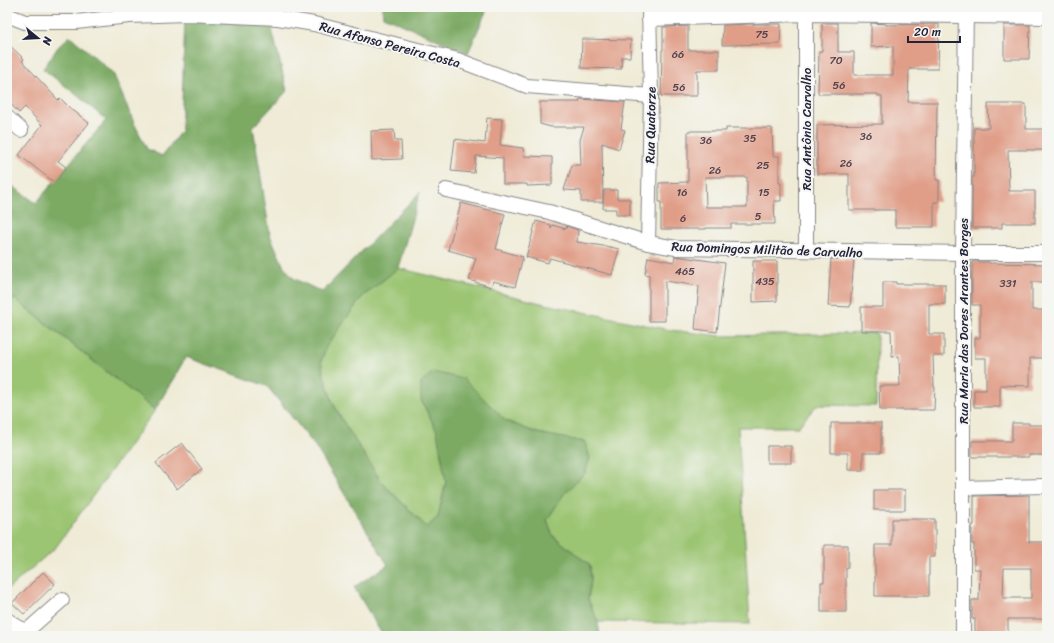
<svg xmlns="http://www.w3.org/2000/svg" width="1054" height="643" font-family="Sriracha,sans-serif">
<rect width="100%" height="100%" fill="#f6f6f2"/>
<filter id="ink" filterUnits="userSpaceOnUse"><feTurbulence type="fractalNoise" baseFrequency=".025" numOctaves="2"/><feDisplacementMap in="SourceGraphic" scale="8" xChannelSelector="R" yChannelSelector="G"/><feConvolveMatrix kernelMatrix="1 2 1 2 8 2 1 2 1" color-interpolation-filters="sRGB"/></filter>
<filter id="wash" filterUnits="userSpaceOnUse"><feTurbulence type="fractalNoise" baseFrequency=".012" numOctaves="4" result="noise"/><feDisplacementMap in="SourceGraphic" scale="16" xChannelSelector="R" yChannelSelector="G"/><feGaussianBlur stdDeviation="0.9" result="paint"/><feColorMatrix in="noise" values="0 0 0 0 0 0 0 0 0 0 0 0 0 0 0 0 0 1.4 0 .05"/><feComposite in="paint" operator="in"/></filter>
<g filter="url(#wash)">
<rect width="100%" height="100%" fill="#efebd6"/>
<g fill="#9bc572" stroke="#5e7456">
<polygon points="398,268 545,304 670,330 721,336 877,333 876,406 817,405 798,427 738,427 750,624 598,622 588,599 591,580 590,565 553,536 547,520 564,493 585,473 585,442 537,433 506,421 464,379 421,400 437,431 446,482 438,517 427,527 382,483 342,420 333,403 324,376 321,361 326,347 361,298"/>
<polygon points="15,299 155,410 56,547 8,589 7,588 7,301"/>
</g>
<g fill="#7caa64" stroke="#4f6650">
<polygon points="382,7 488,7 468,53 383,16"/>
<polygon points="268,13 287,91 253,127 270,235 283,265 293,278 322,292 420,192 398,268 361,298 326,347 321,361 324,376 333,403 342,420 382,483 427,527 438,517 446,482 437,431 421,400 421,383 433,372 464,379 506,421 537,433 585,442 590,458 585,473 564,494 547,520 553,536 590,565 591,580 588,599 598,622 600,636 383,636 354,587 388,565 315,446 267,386 186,357 155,410 15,299 7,301 7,182 36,203 106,120 73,92 43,69 58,47 70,36 113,73 134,123 147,149 162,156 181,131 185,16"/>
</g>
<g id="blocks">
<g fill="#e09d87" fill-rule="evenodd">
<polygon points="822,23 838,23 838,52 854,52 854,75 893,75 893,46 871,47 871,23 886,24 886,25 939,24 938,69 909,69 908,102 937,102 936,180 939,180 939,202 934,202 934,227 895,227 895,210 849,210 849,174 817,174 817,125 882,124 882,96 878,96 878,94 818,94 819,51 822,51"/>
<polygon points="748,24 781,24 780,44 722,45 723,25"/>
<polygon points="1004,25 1030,25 1029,59 1004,59"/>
<polygon points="688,26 688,50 719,50 719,70 697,70 697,96 661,96 662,50 663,50 663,27"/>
<polygon points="582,39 631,40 630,57 622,57 621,69 581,68"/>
<polygon points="7,43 24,59 22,61 58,100 60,98 69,107 89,123 58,161 66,167 55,183 19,155 42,125 25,107 19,113 7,100"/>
<polygon points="580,99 625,102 621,129 625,130 619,149 602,143 603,202 581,202 581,191 564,190 572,165 581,165 580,140 584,127 551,127 540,124 540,102 579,102"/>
<polygon points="988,104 1026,104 1026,129 1047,129 1047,150 1008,150 1009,191 1035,191 1035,223 1002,223 1002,228 972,228 972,177 974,177 974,128 989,128"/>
<polygon points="487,118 502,119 500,145 523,148 524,156 552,157 552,185 527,186 527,184 503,184 503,158 476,156 474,173 451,171 455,139 485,143"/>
<path d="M726,128H772L773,156H779V183H781V201H774L775,224H731V228H706V229H661V202H659V183L688,182V131H726ZM705,177H747V207H706Z"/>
<polygon points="394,130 395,141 401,141 402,159 372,160 371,131"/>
<polygon points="604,190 617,190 617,199 630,199 630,215 616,215 616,209 603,209"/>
<polygon points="461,203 505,214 496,249 523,257 515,287 493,281 491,287 469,280 476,258 448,250"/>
<polygon points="536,221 551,225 551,229 552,225 566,229 567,226 578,230 577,242 610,247 619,249 612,275 550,258 548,263 526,257"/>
<polygon points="675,256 725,263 717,332 695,329 699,286 665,281 665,321 649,321 649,275 645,274 648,257 674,262"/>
<polygon points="831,259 854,260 850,307 828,306"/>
<polygon points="753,261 777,261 777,301 753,302"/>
<polygon points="972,262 989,262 989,263 1047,264 1047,282 1032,282 1032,310 1047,310 1047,330 1045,330 1045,358 1030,358 1030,386 1000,385 1000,407 974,407 974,390 986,390 986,358 975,358 975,338 980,338 980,305 972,305"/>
<polygon points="883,282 896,282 896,284 945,284 945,304 929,304 929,334 944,334 944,356 933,356 934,387 935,387 934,410 880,410 879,386 900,386 899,356 892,357 891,331 861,331 861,307 883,307"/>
<polygon points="831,423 881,423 881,453 863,453 863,470 848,470 848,453 831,453"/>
<polygon points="1012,423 1029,423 1029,425 1047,425 1047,455 1029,455 1029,457 972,457 972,441 1012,441"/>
<polygon points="182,443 202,469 177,489 156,463"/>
<rect x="767" y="446" width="24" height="17"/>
<rect x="874" y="490" width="31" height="20"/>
<path d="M1029,495V542H1047V619H1008V636H975V619H972V600H979L980,569H974V544H972V525H974V496ZM1004,568H1031V598H1003Z"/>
<polygon points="892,519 935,519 935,557 929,557 929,596 875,596 875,545 892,545"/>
<polygon points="824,545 848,545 848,568 846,568 846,612 821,612 821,582 824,582"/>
<polygon points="43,572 55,584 24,614 12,603"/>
</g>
</g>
</g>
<g filter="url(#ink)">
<use href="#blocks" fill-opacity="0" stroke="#888688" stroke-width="1"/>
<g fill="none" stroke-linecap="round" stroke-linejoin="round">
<g stroke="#888688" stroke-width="16">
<g id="street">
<polyline points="7,15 25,22 76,22 129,16 186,14 278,18 314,24 458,60 527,86 651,96"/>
<polyline points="649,19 806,14 1047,17"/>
<polyline points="7,117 21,130"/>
<polyline points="446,190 549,212 648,243 676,248 963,253 1047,253"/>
<polyline points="648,243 651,96 649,7"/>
<polyline points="806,250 806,7"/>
<polyline points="963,488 1047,486"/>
<path d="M7,620C14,623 20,632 29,629L62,600"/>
<polyline points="963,636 963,253 966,7"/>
</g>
</g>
<use href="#street" stroke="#fff" stroke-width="14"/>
</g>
</g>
<g text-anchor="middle" stroke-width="4" stroke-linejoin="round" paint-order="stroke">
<g font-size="11" fill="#52414e">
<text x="762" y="38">75</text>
<text x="678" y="58">66</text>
<text x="836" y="64">70</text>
<text x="839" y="89">56</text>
<text x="679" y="91">56</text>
<text x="866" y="140">36</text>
<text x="750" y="142">35</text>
<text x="706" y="144">36</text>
<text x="846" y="167">26</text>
<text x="763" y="169">25</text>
<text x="715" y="174">26</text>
<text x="682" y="196">16</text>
<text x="764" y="196">15</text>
<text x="758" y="220">5</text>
<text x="683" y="222">6</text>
<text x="685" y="275">465</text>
<text x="765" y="285">435</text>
<text x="1008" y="287">331</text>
</g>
<g font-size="13" fill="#22223b" stroke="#f6f6f2">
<text transform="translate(390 44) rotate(15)" y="5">Rua Afonso Pereira Costa</text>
<text transform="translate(650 125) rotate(-89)" y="5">Rua Quatorze</text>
<text transform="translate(806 129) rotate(-90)" y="5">Rua Antônio Carvalho</text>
<text transform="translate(767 249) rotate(2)" y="5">Rua Domingos Militão de Carvalho</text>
<text transform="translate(963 321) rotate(-90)" y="5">Rua Maria das Dores Arantes Borges</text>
</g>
</g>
<rect width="1054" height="643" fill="none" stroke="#f6f6f2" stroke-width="24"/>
<g transform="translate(38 38) rotate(108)" stroke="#f6f6f2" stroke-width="3" paint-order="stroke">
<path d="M0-3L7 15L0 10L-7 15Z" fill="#22223b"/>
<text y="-6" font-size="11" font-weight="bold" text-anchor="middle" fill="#22223b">N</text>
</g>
<path d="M908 36v6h52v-6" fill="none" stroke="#22223b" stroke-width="2"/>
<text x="914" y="36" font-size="12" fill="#22223b" stroke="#f6f6f2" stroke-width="3" paint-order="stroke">20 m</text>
</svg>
